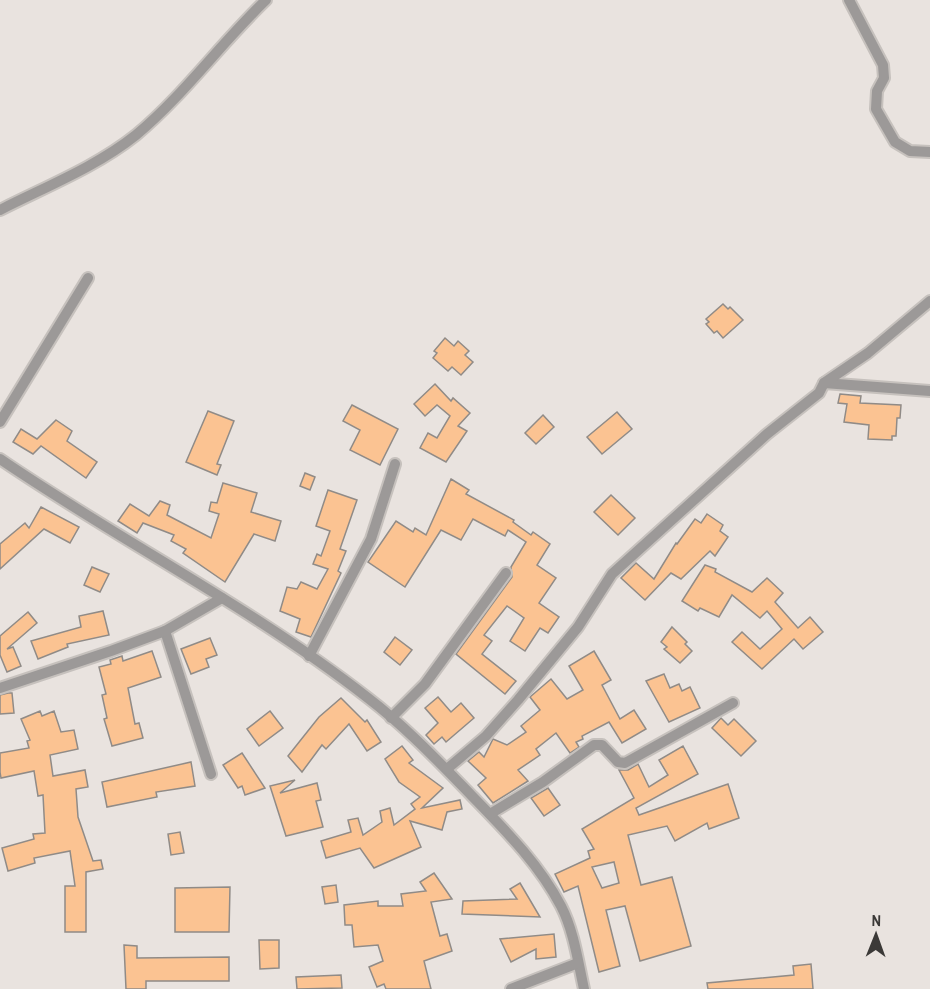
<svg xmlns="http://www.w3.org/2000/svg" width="930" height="989" font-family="'Archivo Narrow',sans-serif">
<rect width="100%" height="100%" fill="#e9e3df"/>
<g fill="#fbc392" stroke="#908b87" stroke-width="1.5" fill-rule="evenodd">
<polygon points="723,304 728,309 730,307 743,320 723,338 717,331 714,333 706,324 709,322 706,319"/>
<polygon points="445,338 454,346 458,341 469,351 465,355 473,362 461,375 452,367 448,371 433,358 437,353 434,351"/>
<polygon points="435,384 451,401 453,398 470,413 458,426 467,431 446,462 420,448 428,433 437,438 450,416 437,405 425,416 414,404"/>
<polygon points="840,394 861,396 860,403 901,405 900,418 897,418 896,436 892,436 892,440 868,439 869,425 844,422 847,404 838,403"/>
<polygon points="352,405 398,429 380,465 350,450 360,430 343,421"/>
<polygon points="208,411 234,421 217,464 221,465 217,475 186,462"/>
<polygon points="617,412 632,429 602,454 587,437"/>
<polygon points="543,415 554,427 536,444 525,433"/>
<polygon points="56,420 72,431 67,441 97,462 86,478 41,446 33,454 13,442 21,429 37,439"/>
<polygon points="305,473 315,477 310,490 300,486"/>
<polygon points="451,479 469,490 466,494 514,520 513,522 531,535 533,532 550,544 537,565 556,578 539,603 559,617 548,633 540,628 525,651 510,641 524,618 507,606 484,635 492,641 482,654 516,681 505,694 456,654 512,577 511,567 526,542 508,530 505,536 473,519 461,540 441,530 405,587 368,562 396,521 413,532 415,528 426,535"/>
<polygon points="223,483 257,493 251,512 281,521 275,541 254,534 225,582 183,553 186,549 171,541 174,535 143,523 137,533 118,521 130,504 149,516 160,501 170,505 167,515 211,538 219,514 209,511 211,502 217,503"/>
<polygon points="328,490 357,500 340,549 346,551 338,571 341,573 311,637 296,632 300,619 280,611 287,587 297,589 301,582 317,589 328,569 313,564 317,554 321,556 330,531 316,526"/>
<polygon points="611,495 635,518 618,535 594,512"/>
<polygon points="41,507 79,527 70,543 44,529 0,569 0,544 25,523 29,528"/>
<polygon points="707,514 723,525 720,531 728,537 715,556 710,551 681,579 671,573 645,600 621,578 636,563 654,579 676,543 677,544 695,519 701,523"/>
<polygon points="705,565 716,569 715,572 752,592 767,578 783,593 775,602 798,628 810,617 823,632 803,649 794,639 762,669 732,642 742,632 760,649 782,629 767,611 760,618 732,595 719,617 700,608 698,611 682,601"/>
<polygon points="92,567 109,574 100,592 84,585"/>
<polygon points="103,611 109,635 67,644 68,647 38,659 31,641 81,627 79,616"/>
<polygon points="28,612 37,623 7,649 13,647 21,666 7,672 0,655 0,636"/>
<polygon points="672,627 687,642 685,644 692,651 680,663 664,649 667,647 661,642"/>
<polygon points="395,637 412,650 400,665 384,652"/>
<polygon points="210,638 217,655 206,659 209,667 191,674 181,649"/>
<polygon points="152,651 161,677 128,688 135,724 139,723 143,738 112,746 104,719 107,718 102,695 106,694 99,667 111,664 110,660 122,656 123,661"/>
<polygon points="594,651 611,680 602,685 620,719 634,710 646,729 622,743 609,722 582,736 583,739 576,742 579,747 570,753 556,733 536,749 540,755 518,770 528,781 493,803 478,785 486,778 468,761 479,752 484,757 493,739 507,745 526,732 521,726 540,710 530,697 551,679 567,699 583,690 569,666"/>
<polygon points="664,674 670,688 679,684 682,691 690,687 700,708 669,722 646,681"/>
<polygon points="8,693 12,693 14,713 0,714 0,695"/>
<polygon points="438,697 451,712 461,703 474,718 446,742 442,737 434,744 426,735 438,723 425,708"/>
<polygon points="341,698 365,722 367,720 381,742 367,751 349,724 326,749 322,745 302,772 288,756 319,717"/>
<polygon points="40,711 42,716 54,711 61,732 74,730 78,749 50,755 53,776 85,770 88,787 76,789 78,817 93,861 101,860 103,869 86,872 86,932 65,932 65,886 75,886 70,851 34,858 35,863 8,871 2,848 34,839 33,834 45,833 43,795 38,796 34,771 1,778 0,772 0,753 29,748 27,741 30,740 21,719"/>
<polygon points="270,711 283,728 259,746 247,729"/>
<polygon points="721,718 728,725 734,719 756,741 741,756 712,728"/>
<polygon points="402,746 413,760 409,763 443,788 422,808 460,800 462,809 447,812 442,830 410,821 421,847 374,868 360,848 326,858 321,841 351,832 348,820 358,818 363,835 382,822 380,811 390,808 394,825 415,809 411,804 420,797 399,782 385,759"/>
<path d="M683,746L698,774L636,808L639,815L728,784L739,818L709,829L707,823L675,841L667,826L628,835L641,885L672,877L691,946L640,961L625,906L606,910L620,966L599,972L578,886L564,892L555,874L590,858L588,851L594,849L582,829L634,798L619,770H628L638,764L649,787L668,775L659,760ZM614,862L619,883L602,888L592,867Z"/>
<polygon points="242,753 265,788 245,795 242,786 238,788 223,765"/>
<polygon points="191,762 195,786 156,792 157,797 107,807 102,782"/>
<polygon points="295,780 280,793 317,783 321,800 316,801 323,827 286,836 270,786"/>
<polygon points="548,788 560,805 544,816 531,798"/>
<polygon points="180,832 184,853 171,855 168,834"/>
<polygon points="434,873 452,899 431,902 440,936 447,934 452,951 424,961 431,989 386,989 384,984 377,987 369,967 383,961 378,945 354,947 352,925 345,925 344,905 378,901 378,906 403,906 401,894 426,891 420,882"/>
<polygon points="520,883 540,917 462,914 463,901 517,899 510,889"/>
<polygon points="336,885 338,902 325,904 322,887"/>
<polygon points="230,887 229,932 175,932 175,888"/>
<polygon points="554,934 556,957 536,959 536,949 511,962 500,939"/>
<polygon points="259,940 279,940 279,968 260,969"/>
<polygon points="124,945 137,946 137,958 229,957 229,981 146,981 146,989 126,989"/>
<polygon points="811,964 813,989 708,989 707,983 794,975 793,966"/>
<polygon points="341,975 342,988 297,989 296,977"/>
</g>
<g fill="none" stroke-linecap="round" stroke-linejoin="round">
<g stroke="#c6c1bd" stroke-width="14">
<g id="street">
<polyline points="849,0 883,65 884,78 877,91 876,109 895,142 910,151 930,152"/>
<path d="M0,210C45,187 96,167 136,135C184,95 221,43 266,0"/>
<polyline points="824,383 930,391"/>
<polyline points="0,422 88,278"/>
<path d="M0,459C120,541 253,608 368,698C406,727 440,763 473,797C506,831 539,864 561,906C574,931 578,962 584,989"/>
<polyline points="165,631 211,774"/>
<polyline points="309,656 371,539 395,464"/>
<polyline points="0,688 111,651 165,631 222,598"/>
<polyline points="391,718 425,684 506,573"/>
<polyline points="447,769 486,736 518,700 578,627 612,574 767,434 819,393 824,383 868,353 930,301"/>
<polyline points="490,814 543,782 594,745 602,745 618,762 625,763 733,703"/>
<polyline points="511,989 578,963"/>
</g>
</g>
<use href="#street" stroke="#9c9998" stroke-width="10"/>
</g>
<g transform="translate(876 935) rotate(1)" stroke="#e9e3df" stroke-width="4.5" paint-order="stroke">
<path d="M0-4.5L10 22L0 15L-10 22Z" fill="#3b3937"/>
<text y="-9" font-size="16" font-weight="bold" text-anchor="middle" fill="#3b3937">N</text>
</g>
</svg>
